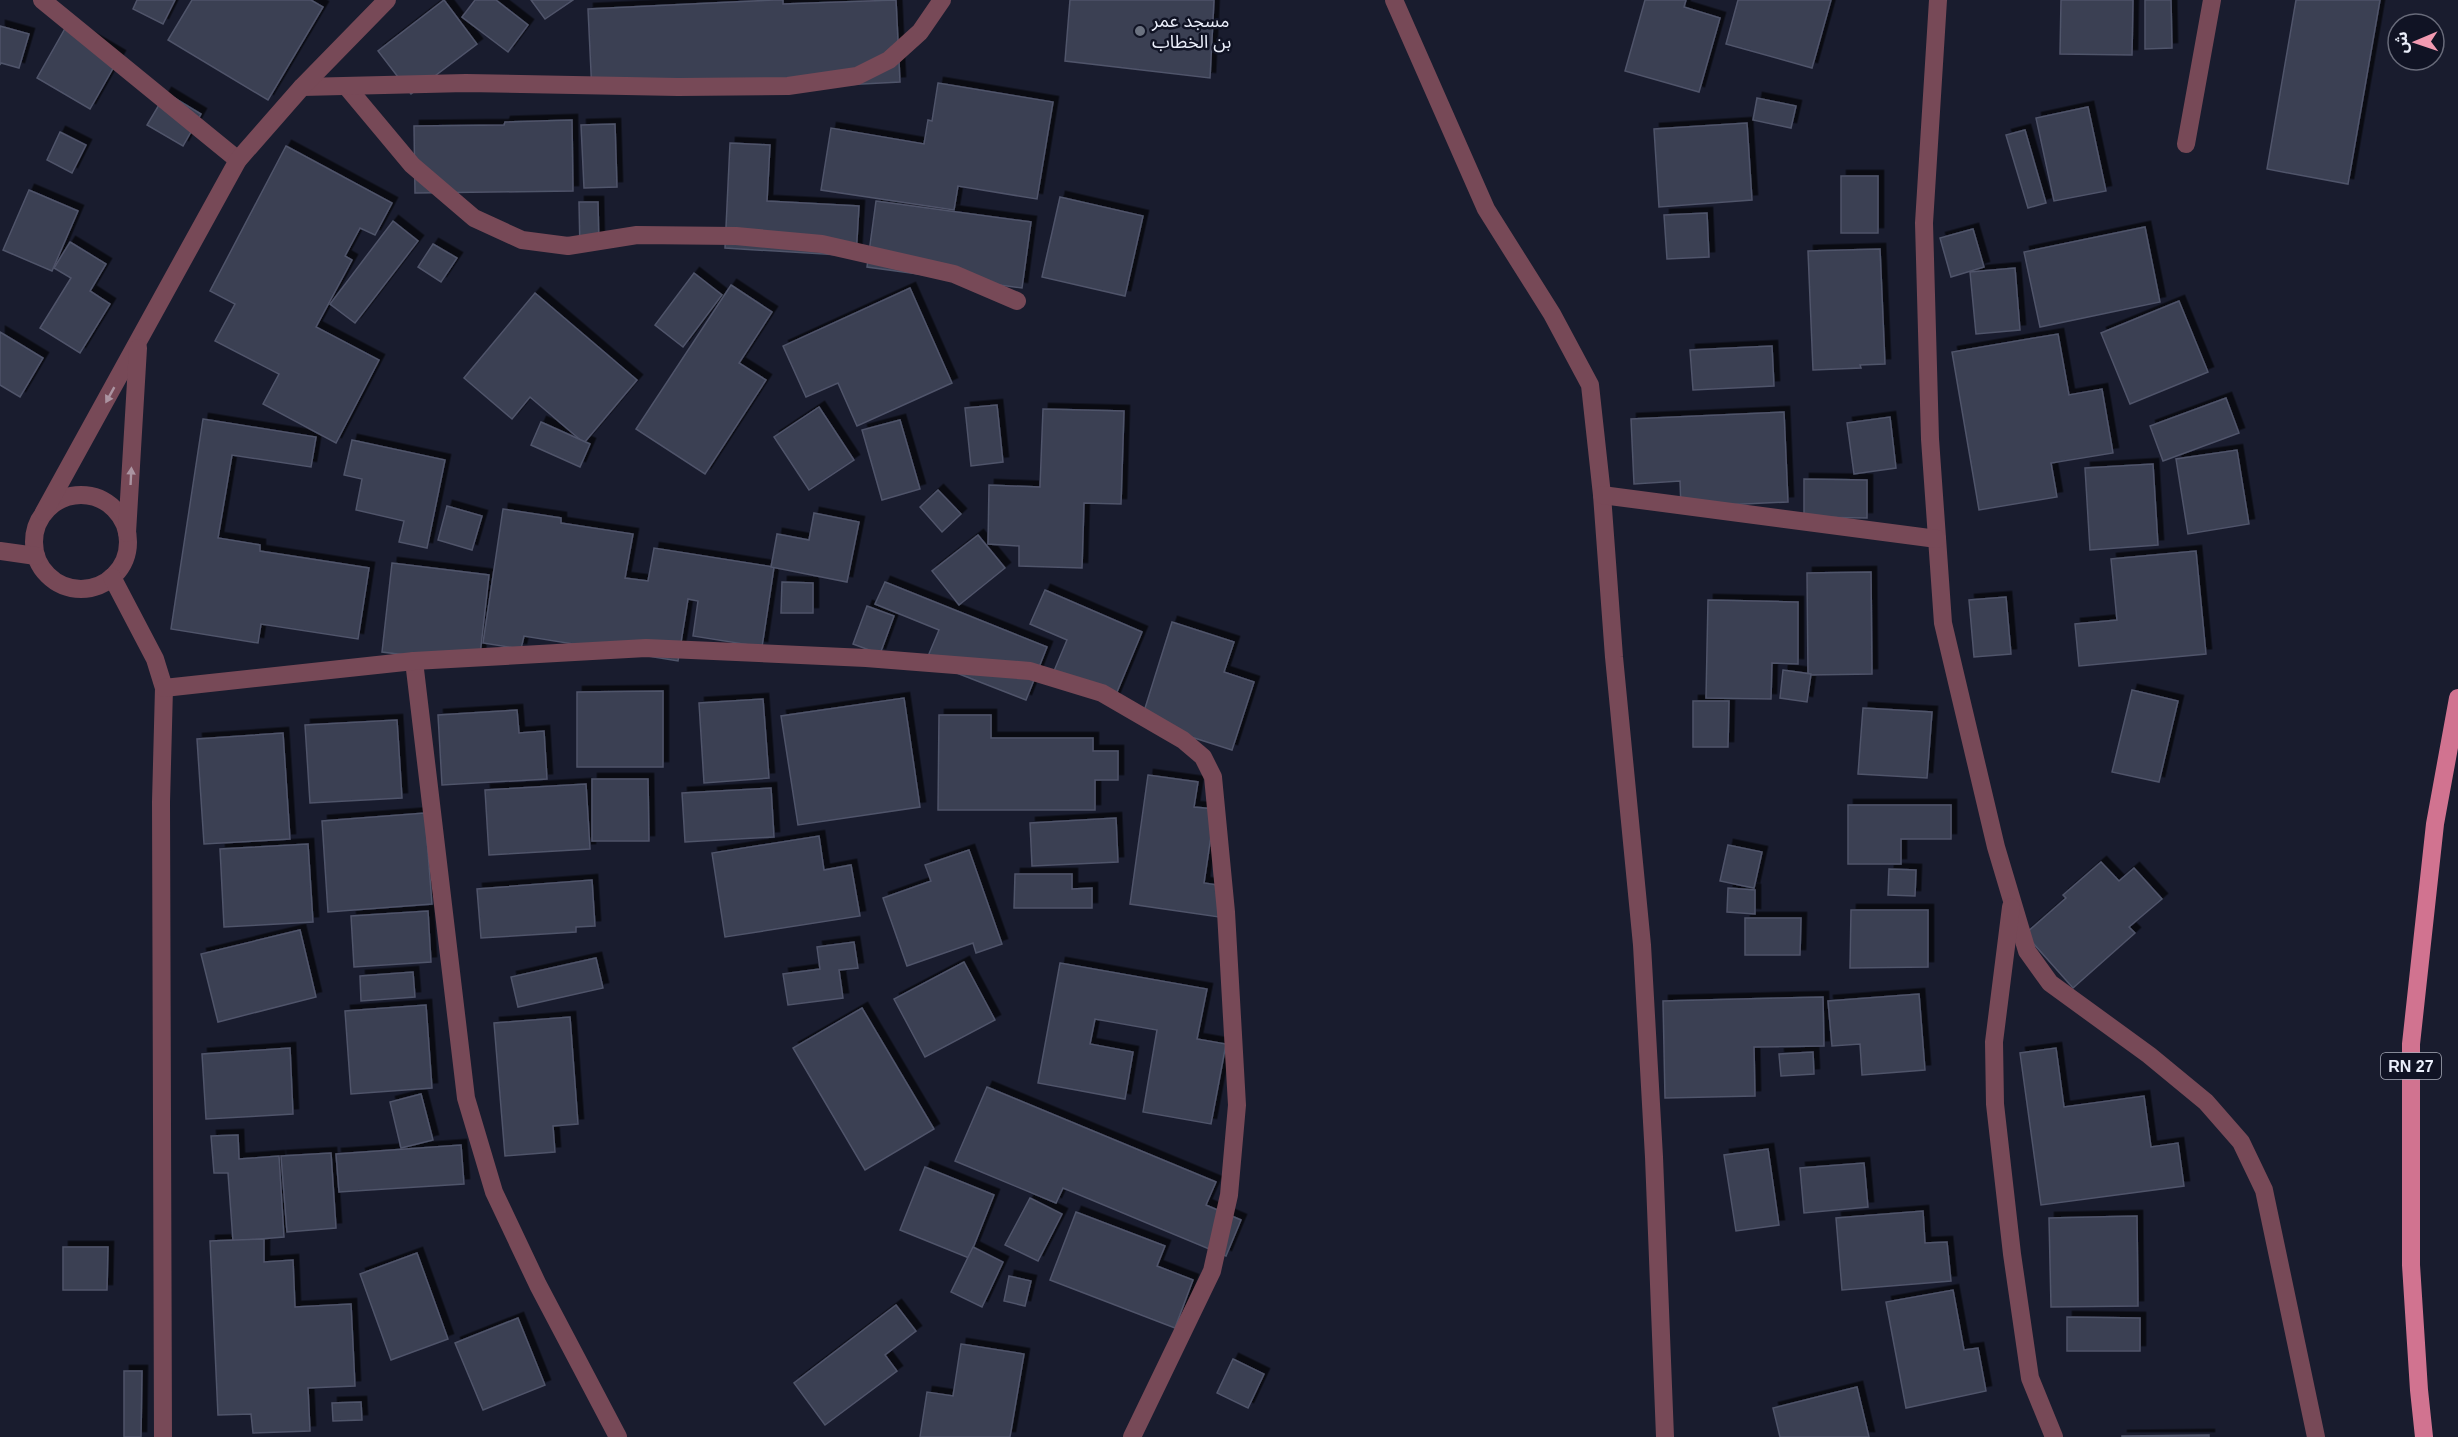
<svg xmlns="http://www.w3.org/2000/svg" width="2458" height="1437" font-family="Helvetica,'Noto Sans Arabic',sans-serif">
<defs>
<filter id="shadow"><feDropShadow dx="5.5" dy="-5.5" stdDeviation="0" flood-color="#0009"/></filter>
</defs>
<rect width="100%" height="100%" fill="#191c2e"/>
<g fill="#3a3f53" stroke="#50546a" stroke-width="1.5" filter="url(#shadow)">
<polygon points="137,0 175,0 163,24 133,9"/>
<polygon points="192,0 311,0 323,7 268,100 168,40"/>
<polygon points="444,0 477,44 411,94 378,51"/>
<polygon points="475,0 496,0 528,25 508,52 462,17"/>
<polygon points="531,0 573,0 545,19"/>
<polygon points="773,0 783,0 783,4 896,0 900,82 726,91 592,93 588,9"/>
<polygon points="1070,0 1214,0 1210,78 1065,61"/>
<polygon points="1645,0 1686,0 1684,7 1720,18 1699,92 1625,71"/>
<polygon points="1738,0 1831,0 1812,68 1726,44"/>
<polygon points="2061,0 2133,0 2132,55 2060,54"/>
<polygon points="2145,0 2171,0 2172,48 2145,49"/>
<polygon points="2296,0 2380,0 2348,184 2267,169"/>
<polygon points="67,25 120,56 90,109 37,78"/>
<polygon points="0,26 29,34 19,68 1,63 0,65"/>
<polygon points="938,83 1053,102 1037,199 958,186 954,210 821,190 831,128 924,144 928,120 932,121"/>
<polygon points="166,93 201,114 183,146 147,125"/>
<polygon points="1757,98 1796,106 1791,128 1753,120"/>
<polygon points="2088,107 2106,191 2054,201 2036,118"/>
<polygon points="572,120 573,191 415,193 414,126 504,125 505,122"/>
<polygon points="1747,123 1752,200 1659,207 1654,129"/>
<polygon points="615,124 617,187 584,188 581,125"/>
<polygon points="2025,130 2046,203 2028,208 2006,135"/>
<polygon points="60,132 86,145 72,173 47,160"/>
<polygon points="730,143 770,145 767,201 859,206 856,256 725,248"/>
<polygon points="286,146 392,203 375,235 360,228 345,256 352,260 316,327 379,360 336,443 263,404 279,374 215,341 235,304 210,291"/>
<rect x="1841" y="176" width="37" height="57"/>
<polygon points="29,190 78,211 52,271 3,250"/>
<polygon points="1060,197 1143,216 1125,296 1042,277"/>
<polygon points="876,201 1031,222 1022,288 867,267"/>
<polygon points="579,202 598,202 599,249 580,250"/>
<polygon points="1707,213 1709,257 1667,259 1664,215"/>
<polygon points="393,221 418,241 355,323 330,304"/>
<polygon points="2145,227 2160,302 2040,327 2024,252"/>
<polygon points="1973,229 1984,267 1951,277 1940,238"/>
<polygon points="70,242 106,264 90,291 110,304 80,353 40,328 71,278 54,268"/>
<polygon points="433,244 457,258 441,282 418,267"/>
<polygon points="1880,249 1885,364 1860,365 1861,368 1813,370 1808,251"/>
<polygon points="2015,268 2020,330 1976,334 1970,272"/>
<polygon points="694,273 722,295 683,347 655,325"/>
<polygon points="731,285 772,312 739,363 766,380 705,474 636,429"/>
<polygon points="910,288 952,383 857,426 838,383 806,397 783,346"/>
<polygon points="535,293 637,380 584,443 530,397 512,419 464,378"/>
<polygon points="2179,301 2208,372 2130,404 2101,333"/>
<polygon points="0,332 43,358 20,397 0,385"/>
<polygon points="2058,334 2069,395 2102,389 2113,453 2051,463 2057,497 1979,510 1952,352"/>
<polygon points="1772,346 1774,386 1693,390 1690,350"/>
<polygon points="2226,398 2239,433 2163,461 2150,426"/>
<polygon points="997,405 1003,462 971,466 965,408"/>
<polygon points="819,407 854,460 809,490 774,437"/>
<polygon points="1043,409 1124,411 1121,504 1084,503 1082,568 1019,566 1019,546 988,544 989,485 1040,487"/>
<polygon points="1784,412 1788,502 1681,507 1680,481 1634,484 1631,419"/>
<polygon points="1890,417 1896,468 1854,474 1847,423"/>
<polygon points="203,419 316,437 311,467 232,455 218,538 260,545 260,551 369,568 358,639 261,624 258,643 171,629"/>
<polygon points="900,420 920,489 882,500 862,430"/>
<polygon points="541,422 590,444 580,467 531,445"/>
<polygon points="352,440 445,460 427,548 399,542 404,521 356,510 362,479 344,475"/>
<polygon points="2237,450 2249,524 2188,534 2176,459"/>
<polygon points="2153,464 2158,545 2090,550 2085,468"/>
<polygon points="1804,479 1867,480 1867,518 1804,517"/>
<polygon points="938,490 961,514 942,532 920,507"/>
<polygon points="447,506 482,516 472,550 438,540"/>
<polygon points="503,509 561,518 561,523 633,534 625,578 648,581 654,548 774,567 762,647 693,636 698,601 688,599 678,661 524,636 521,649 483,643"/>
<polygon points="814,513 859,522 847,582 771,567 777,534 809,540"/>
<polygon points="978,535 1005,568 959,605 932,571"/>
<polygon points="2196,551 2206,654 2079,666 2075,624 2117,620 2111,559"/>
<polygon points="392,563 489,575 479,664 382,652"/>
<polygon points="1871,572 1872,674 1808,675 1807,573"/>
<polygon points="782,582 813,583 813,613 781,613"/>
<polygon points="885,582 1047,647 1026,700 926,661 939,630 875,604"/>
<polygon points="1045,590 1142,632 1112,704 1051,678 1067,640 1030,624"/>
<polygon points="2006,597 2011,654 1974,657 1969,600"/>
<polygon points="1708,600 1798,602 1798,664 1772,663 1771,699 1706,698"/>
<polygon points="867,606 894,616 880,654 853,644"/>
<polygon points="1172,622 1234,642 1224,672 1254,682 1232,750 1141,721"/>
<polygon points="1783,670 1811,674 1807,702 1780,698"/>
<polygon points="2132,690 2178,701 2159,782 2112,772"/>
<polygon points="663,691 663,767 577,767 577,692"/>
<polygon points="904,698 920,807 798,825 781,716"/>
<polygon points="763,699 769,778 704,783 699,703"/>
<polygon points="1693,701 1729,701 1728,747 1693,747"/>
<polygon points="1863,708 1932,712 1927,778 1858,774"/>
<polygon points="517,710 519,733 544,731 547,779 442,785 438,715"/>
<polygon points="939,715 991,715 991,738 1093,738 1093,751 1118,751 1118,780 1095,780 1095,810 938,810"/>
<polygon points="397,720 402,798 310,803 305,725"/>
<polygon points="283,733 290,839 204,844 197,739"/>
<polygon points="1148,775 1198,782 1194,807 1215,809 1204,883 1223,886 1219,917 1130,904"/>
<polygon points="592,779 648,779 649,841 592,841"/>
<polygon points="586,784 590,849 489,855 485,790"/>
<polygon points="771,788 774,837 685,842 682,793"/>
<polygon points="1848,805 1951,805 1951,839 1901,839 1901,864 1848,864"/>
<polygon points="425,813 432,904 328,912 322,821"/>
<polygon points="1116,818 1118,862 1032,866 1030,823"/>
<polygon points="819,836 824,870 851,865 860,916 725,937 712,853"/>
<polygon points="308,844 313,922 224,927 220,849"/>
<polygon points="1728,845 1762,852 1754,888 1720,881"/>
<polygon points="969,850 1002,944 976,953 973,943 907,966 883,898 931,881 925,865"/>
<polygon points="2101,862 2119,881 2134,868 2162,899 2129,927 2135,933 2073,988 2025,934 2066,898 2063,895"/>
<polygon points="1889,869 1916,870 1915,896 1888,895"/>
<polygon points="1015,874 1072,874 1072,889 1092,888 1092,908 1014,908"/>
<polygon points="592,880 595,926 576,927 576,932 481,938 477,889"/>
<polygon points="1728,888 1755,890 1755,914 1727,912"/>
<polygon points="1851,910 1928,910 1928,967 1850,968"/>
<polygon points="428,911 431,962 354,967 351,916"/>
<polygon points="1745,918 1801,918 1800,955 1745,955"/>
<polygon points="300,930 316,997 218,1022 201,954"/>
<polygon points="854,942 858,968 839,970 843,998 788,1005 783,974 820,969 817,947"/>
<polygon points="596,958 603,988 518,1007 511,977"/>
<polygon points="964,962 995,1020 925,1057 894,999"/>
<polygon points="1060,963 1207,989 1197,1039 1226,1044 1211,1124 1143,1112 1157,1030 1095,1019 1090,1044 1133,1052 1125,1099 1038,1083"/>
<polygon points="413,972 415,997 361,1001 360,976"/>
<polygon points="1919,994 1925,1070 1862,1075 1860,1044 1832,1046 1828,1001"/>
<polygon points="1823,997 1824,1046 1754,1047 1755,1096 1665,1098 1663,1001"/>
<polygon points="426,1005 432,1088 351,1094 345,1011"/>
<polygon points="862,1008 934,1129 865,1170 793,1048"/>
<polygon points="570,1017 578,1124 553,1126 555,1152 505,1156 494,1023"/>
<polygon points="290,1048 293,1114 206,1119 202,1054"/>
<polygon points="2056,1048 2064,1107 2144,1096 2151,1147 2178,1143 2184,1186 2041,1205 2020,1053"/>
<polygon points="1813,1052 1814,1074 1781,1076 1779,1054"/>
<polygon points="987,1087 1216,1182 1206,1205 1241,1220 1226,1256 1063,1188 1056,1203 955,1161"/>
<polygon points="421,1094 433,1140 401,1148 390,1102"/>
<polygon points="238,1135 239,1159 279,1156 284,1237 233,1241 228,1173 214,1173 211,1136"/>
<polygon points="461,1145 464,1184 339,1192 336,1154"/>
<polygon points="1768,1149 1779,1225 1736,1231 1724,1155"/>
<polygon points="331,1153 336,1228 287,1232 281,1156"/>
<polygon points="1864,1163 1868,1207 1804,1213 1800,1168"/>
<polygon points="925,1167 994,1195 969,1258 900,1230"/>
<polygon points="1030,1198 1062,1214 1038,1261 1005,1245"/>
<polygon points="1923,1211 1925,1243 1947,1242 1951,1281 1842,1290 1836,1218"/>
<polygon points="1076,1212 1165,1246 1157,1266 1193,1280 1175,1328 1050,1280"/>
<polygon points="2137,1216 2138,1306 2051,1307 2049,1218"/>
<polygon points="264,1239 264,1262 293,1260 295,1307 351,1304 355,1386 308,1388 310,1431 253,1433 251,1414 218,1415 210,1241"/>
<polygon points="63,1247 108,1247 107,1290 63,1290"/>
<polygon points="973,1247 1003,1262 982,1307 951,1292"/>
<polygon points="417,1253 448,1339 391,1360 360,1274"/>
<polygon points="1009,1276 1031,1281 1025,1306 1004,1301"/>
<polygon points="1953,1290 1964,1350 1978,1348 1986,1391 1906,1408 1886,1302"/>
<polygon points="896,1305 916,1331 885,1355 897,1371 825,1425 794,1383"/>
<polygon points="2067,1317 2140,1318 2140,1351 2067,1351"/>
<polygon points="518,1318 545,1385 483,1410 455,1343"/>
<polygon points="961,1344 1024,1354 1010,1437 920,1437 927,1392 953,1396"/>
<polygon points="1233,1359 1264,1374 1248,1408 1217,1393"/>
<polygon points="124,1371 142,1371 141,1437 124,1437"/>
<polygon points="1857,1387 1869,1437 1780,1437 1773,1408"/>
<polygon points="361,1402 362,1420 333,1421 332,1403"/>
<polygon points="2209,1435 2209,1437 2122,1437 2122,1436"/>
</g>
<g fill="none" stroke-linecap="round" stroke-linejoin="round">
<g stroke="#774957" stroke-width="18">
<polyline points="42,0 238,160"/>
<polyline points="1394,0 1486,209 1552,314 1590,385 1602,495 1614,657 1642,945 1654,1157 1665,1437"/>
<polyline points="1938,0 1924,223 1930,439 1943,623 1996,847 2027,951 2050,983 2149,1055 2206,1102 2241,1142 2264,1190 2316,1437"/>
<polyline points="346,86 412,165 474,218 522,240 568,246 637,235 736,236 822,244 954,274 1017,301"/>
<polyline points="302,87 466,83 678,87 788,86 857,76 889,60 920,32 942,0"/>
<polyline points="2186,144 2212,0"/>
<polyline points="1602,495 1937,539"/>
<circle cx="81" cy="542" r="47"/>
<polyline points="44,512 238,160 302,87 387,0"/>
<polyline points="127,533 138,348"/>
<polyline points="0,551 36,556"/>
<polyline points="112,577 155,659 164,688 161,802 163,1437"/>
<polyline points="414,661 466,1098 494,1192 538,1285 618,1437"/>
<polyline points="164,688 414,661 646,648 866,658 1030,671 1102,693 1183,740 1203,757 1213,777 1226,912 1237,1105 1229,1195 1212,1271 1132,1437"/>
<polyline points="2011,907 1994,1042 1995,1104 2012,1254 2030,1378 2054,1437"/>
</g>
<polyline stroke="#d17390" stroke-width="18" points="2424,1437 2419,1390 2411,1265 2411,1044 2435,824 2458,698"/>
</g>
<defs><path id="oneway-solid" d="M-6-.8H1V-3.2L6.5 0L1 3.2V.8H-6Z" transform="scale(1.5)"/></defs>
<g fill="#ab94a1">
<use href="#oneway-solid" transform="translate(110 395) rotate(119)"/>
<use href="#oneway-solid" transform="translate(131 476) rotate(-87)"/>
</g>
<circle fill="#6b7280" stroke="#101324" stroke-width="2" cx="1140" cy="31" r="6"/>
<g text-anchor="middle" stroke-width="5" stroke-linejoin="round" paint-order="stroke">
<rect fill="#101324" stroke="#a9adba" stroke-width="1.5" x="2381" y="1053" width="60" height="26" rx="4.5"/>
<g font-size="16" font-weight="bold" fill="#ebeffb">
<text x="2411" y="1072">RN 27</text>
</g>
<g font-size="18" fill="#ebeffb" stroke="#101324" text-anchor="start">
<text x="1152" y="27">مسجد عمر<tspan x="1152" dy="21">بن الخطاب</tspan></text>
</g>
</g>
<g transform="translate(2416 42) rotate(268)"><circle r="28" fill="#101324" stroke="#686b7a" stroke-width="1.5"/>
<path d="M0-4.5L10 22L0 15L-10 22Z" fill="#f19ab1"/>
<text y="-9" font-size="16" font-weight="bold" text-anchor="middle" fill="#ebeffb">ش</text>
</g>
</svg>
